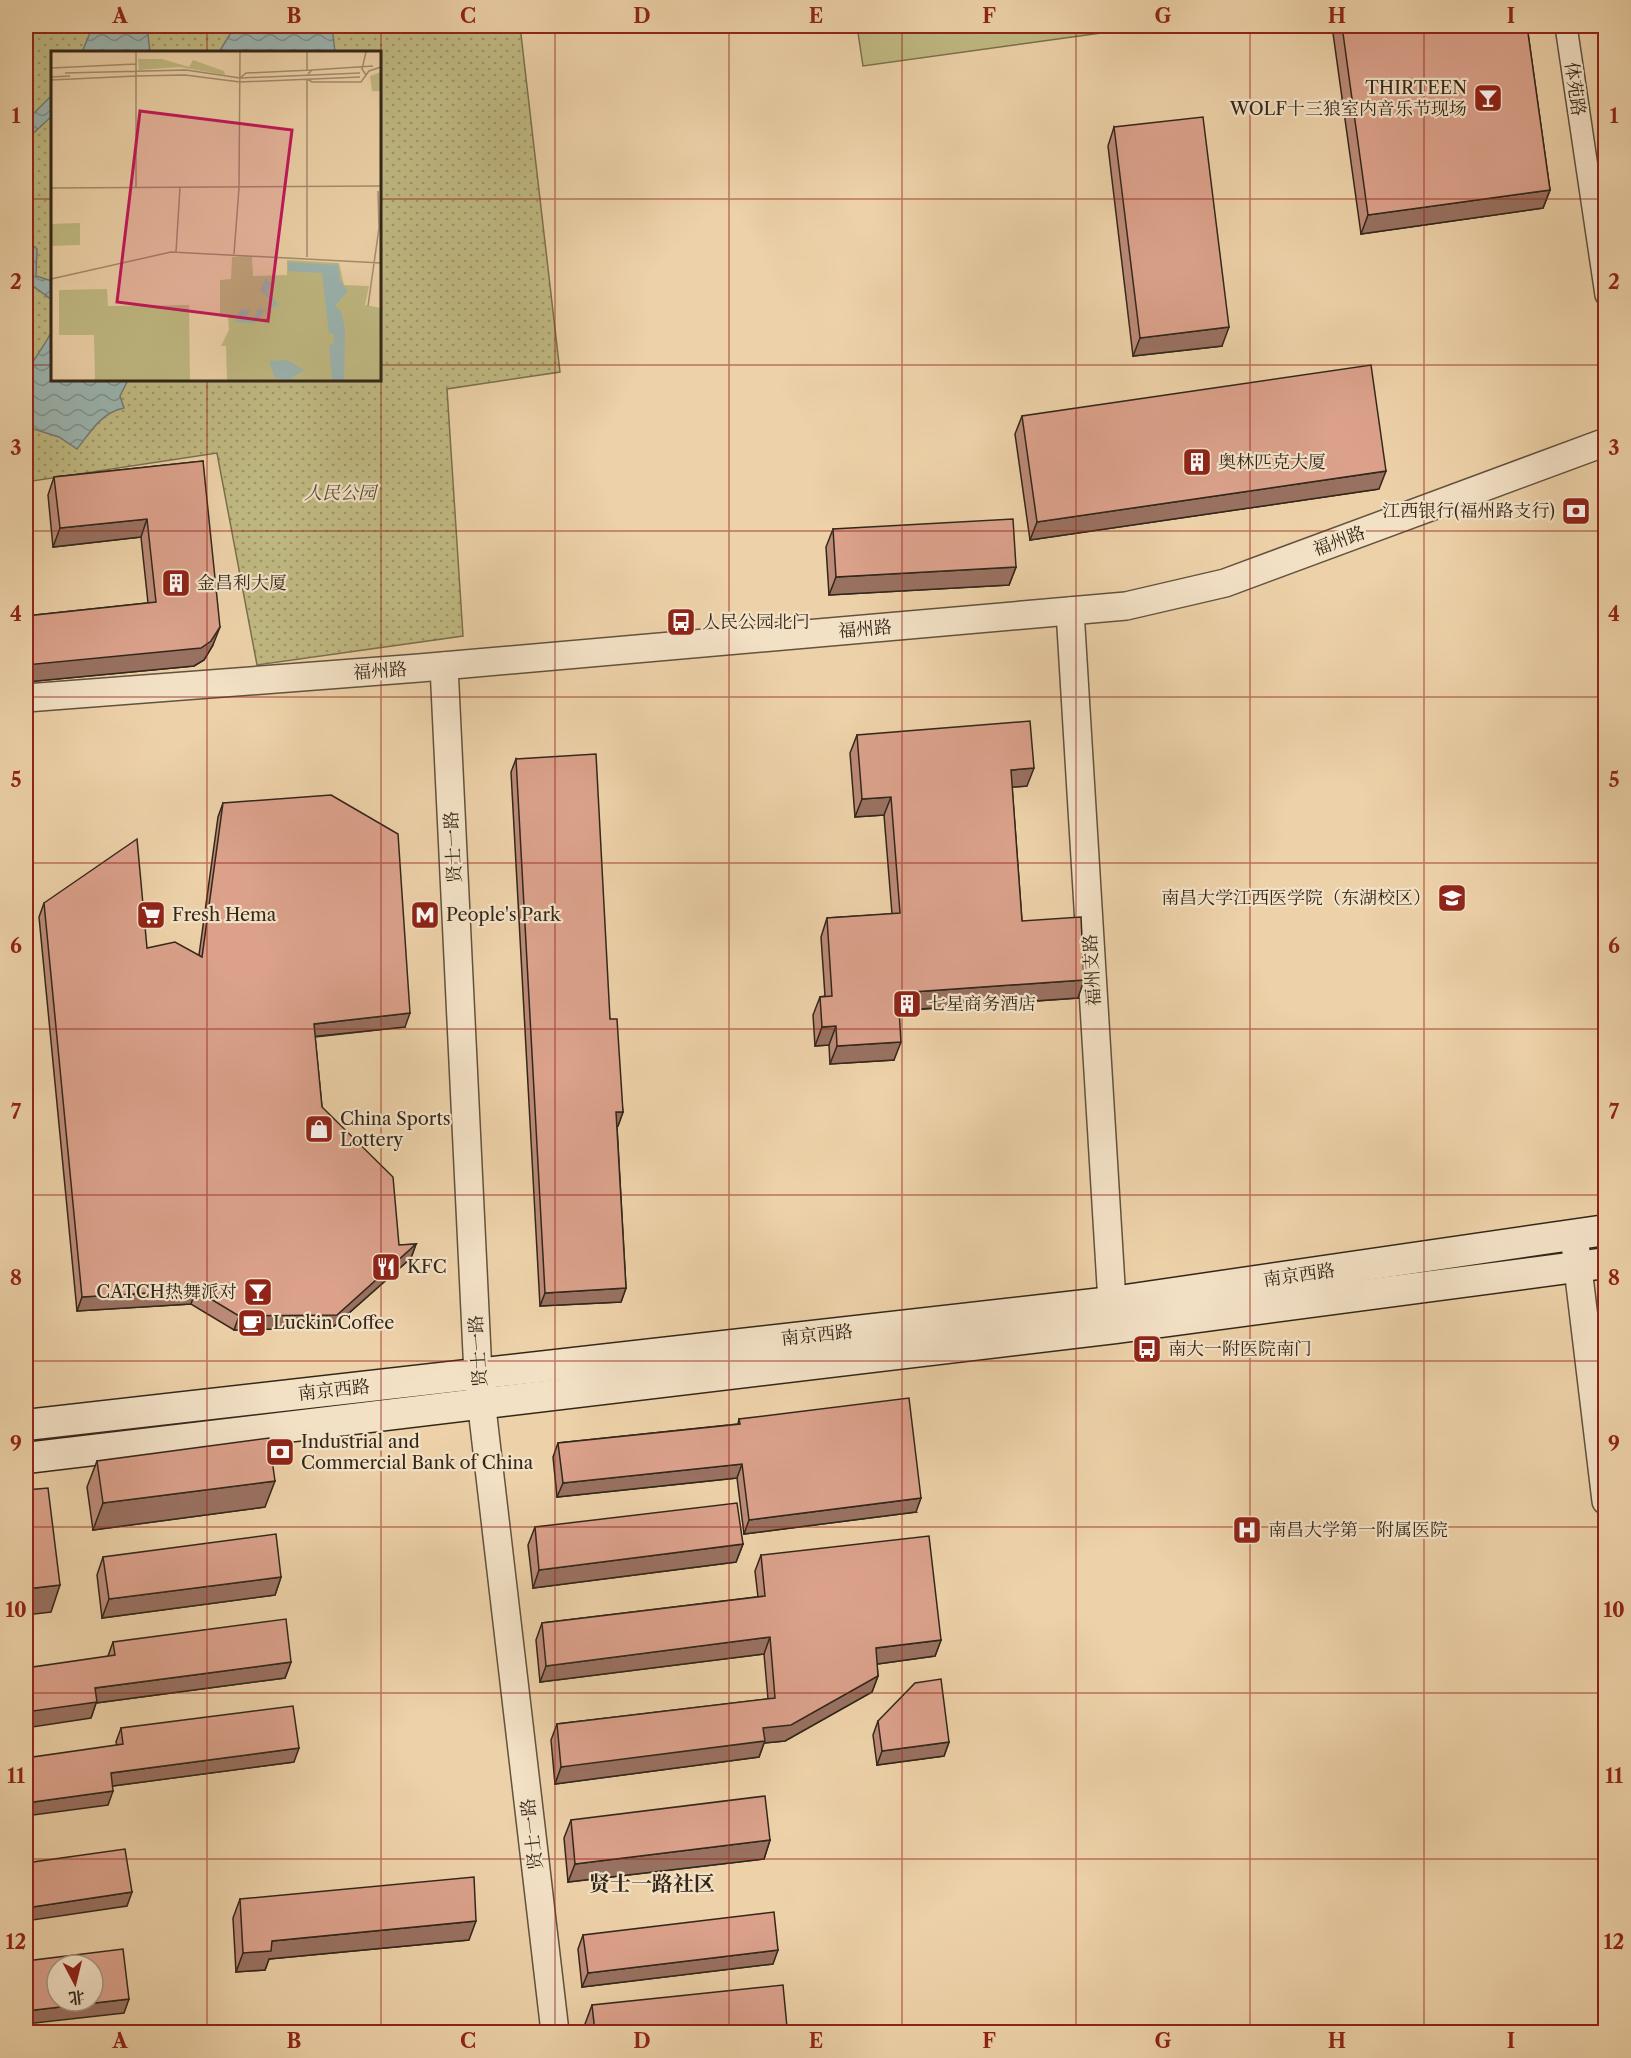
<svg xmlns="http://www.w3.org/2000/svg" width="1631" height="2058" font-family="'Libre Caslon Text','Noto Serif SC',serif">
<defs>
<pattern id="park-dots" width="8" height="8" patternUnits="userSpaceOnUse" patternTransform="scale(1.5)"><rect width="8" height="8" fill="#c0b982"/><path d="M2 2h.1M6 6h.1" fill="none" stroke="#9d966a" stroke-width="1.8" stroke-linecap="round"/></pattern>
<pattern id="water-waves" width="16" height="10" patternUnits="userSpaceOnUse" patternTransform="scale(1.5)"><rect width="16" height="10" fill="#9bb5b1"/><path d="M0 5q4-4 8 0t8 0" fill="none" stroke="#7f938f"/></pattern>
</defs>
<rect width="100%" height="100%" fill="#edd1a8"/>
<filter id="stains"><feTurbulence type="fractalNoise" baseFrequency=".00333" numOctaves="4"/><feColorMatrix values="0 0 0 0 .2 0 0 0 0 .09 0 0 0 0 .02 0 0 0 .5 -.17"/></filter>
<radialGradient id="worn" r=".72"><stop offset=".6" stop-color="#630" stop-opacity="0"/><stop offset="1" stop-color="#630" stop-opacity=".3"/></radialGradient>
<polygon fill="#c0b982" stroke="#7a704e" stroke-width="1.5" points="857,26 1152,26 863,66"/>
<path fill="url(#park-dots)" stroke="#7a704e" stroke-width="1.5" fill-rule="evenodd" d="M26,26H520L560,372L447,389L463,636L257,665L217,453L26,482ZM52,52H380V380H52Z"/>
<g fill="url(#water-waves)" stroke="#717c75" stroke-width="1.5">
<polygon points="93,26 147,26 150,52 82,52"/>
<polygon points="235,26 332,26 335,52 219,52"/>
<polygon points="52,95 52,116 26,140 26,121"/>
<polygon points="26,239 37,249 36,276 52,281 52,302 52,300 26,281"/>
<path d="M52,330V380H128L120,396L124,408C101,413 92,430 77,449L59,437L30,428C26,417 22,387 26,376C28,365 47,344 52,330Z"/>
</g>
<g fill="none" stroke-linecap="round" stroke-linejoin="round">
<g stroke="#62523e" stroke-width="24">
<polyline id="minor" points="1566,26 1606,295"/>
</g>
<g stroke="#62523e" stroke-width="30">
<g id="tertiary">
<polyline points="1070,611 1112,1302 1115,1324"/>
<polyline points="444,666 478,1374 555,2032"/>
<polyline points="26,698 419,668 1126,606 1225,583 1606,442"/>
<polyline points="1574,1235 1606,1501"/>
</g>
</g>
<g stroke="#33271a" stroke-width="33">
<g id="secondary">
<polyline points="26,1425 1112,1302 1606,1230"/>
<polyline points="26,1458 1115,1328 1606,1263"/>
</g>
</g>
<use href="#minor" stroke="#f3e1c6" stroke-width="21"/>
<use href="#tertiary" stroke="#f3e1c6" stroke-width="27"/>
<use href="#secondary" stroke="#f3e1c6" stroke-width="30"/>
</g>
<g fill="#bc8a78" stroke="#33271a" stroke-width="1.5">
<polygon points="1332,26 1527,26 1550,190 1543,208 1361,234"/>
<polygon points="1114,127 1222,346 1133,356 1108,146"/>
<polygon points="1022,416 1379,489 1030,540 1015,434"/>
<polygon points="203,461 213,645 204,660 194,666 26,682 26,616 148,603 141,537 53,547 48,495 54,477"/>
<polygon points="833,529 1016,567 1009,585 829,595 826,547"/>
<polygon points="857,735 1027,786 1012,787 1022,921 1078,998 899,1011 894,1060 830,1064 829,1045 815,1046 813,1015 820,997 825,996 821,937 827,918 892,914 884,815 855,817 850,753"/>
<polygon points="516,759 610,1019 623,1112 618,1126 617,1126 626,1288 621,1302 540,1306 511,772"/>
<polygon points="223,803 405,1027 315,1037 322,1107 399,1245 416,1244 411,1258 332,1328 234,1330 191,1304 77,1311 39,917 44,903 147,948 199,955 218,817"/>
<polygon points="739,1419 916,1512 744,1534 737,1478 557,1497 553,1457 558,1443 738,1424"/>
<polygon points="97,1461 265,1507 93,1530 87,1487"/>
<polygon points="535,1527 743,1544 736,1562 533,1588 528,1545"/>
<polygon points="761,1555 941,1640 935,1656 877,1664 878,1676 872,1692 785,1741 764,1743 759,1757 555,1784 551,1740 557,1724 768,1699 764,1654 540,1682 536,1640 542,1623 758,1597 755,1571"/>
<polygon points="103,1557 281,1577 275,1595 102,1618 97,1575"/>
<polygon points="113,1642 291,1662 285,1678 96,1703 91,1718 108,1656"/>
<polygon points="878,1721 949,1742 944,1756 877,1765 873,1735"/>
<polygon points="121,1728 294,1762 112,1786 108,1805 117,1745 116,1742"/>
<polygon points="571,1820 770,1840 764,1859 568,1882 564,1838"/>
<polygon points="240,1899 469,1940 269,1959 265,1970 236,1972 233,1918"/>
<polygon points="583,1935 773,1964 582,1987 578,1949"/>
<polygon points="592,2005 787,2027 785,2032 586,2032 585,2024"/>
</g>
<g fill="#997161" stroke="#33271a" stroke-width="1.5">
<polygon points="1550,190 1543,208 1361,234 1368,215"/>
<polygon points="1229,327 1222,346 1133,356 1140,338"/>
<polygon points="1386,471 1379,489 1030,540 1037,522"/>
<polygon points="147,519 141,537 53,547 60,528"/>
<polygon points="1016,567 1009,585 829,595 836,577"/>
<polygon points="220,627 213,645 204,660 194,666 26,682 26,665"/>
<polygon points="1034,768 1027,786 1004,788 1011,770"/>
<polygon points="891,797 884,815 855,817 862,799"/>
<polygon points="1084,980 1078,998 891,1011 898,993"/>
<polygon points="410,1013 405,1027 309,1037 314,1024"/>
<polygon points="836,1026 829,1045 815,1046 822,1027"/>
<polygon points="901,1042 894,1060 830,1064 837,1046"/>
<polygon points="616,1112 623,1112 618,1126 611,1126"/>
<polygon points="416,1244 411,1258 332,1328 234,1330 239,1316"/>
<polygon points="626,1288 621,1302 540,1306 545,1293"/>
<polygon points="196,1290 191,1304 77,1311 82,1297"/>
<polygon points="742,1464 737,1478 557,1497 563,1483"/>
<polygon points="275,1481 265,1507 93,1530 103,1503"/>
<polygon points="921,1498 916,1512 744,1534 749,1520"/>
<polygon points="743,1544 736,1562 533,1588 539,1570"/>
<polygon points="281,1577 275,1595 102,1618 109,1599"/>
<polygon points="60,1585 51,1612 26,1615 26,1589"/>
<polygon points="770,1637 764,1654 540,1682 546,1666"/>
<polygon points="941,1640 935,1656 870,1665 876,1648"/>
<polygon points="291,1662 285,1678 96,1703 91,1718 26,1728 26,1712 95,1688"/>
<polygon points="878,1676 872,1692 785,1741 764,1743 759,1757 555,1784 561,1767 763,1728"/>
<polygon points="949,1742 944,1756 877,1765 882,1751"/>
<polygon points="299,1748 294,1762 105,1787 111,1773"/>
<polygon points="113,1791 108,1805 26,1816 26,1803"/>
<polygon points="770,1840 764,1859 568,1882 575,1864"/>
<polygon points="132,1892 127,1906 26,1921 26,1908"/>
<polygon points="476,1921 469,1940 269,1959 265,1970 236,1972 243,1953 272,1941"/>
<polygon points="778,1950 773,1964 582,1987 588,1973"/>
<polygon points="129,1999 124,2013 26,2024 26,2011"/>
<polygon points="787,2027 785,2032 737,2032"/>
</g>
<g fill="#dba18b" stroke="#33271a" stroke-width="1.5" fill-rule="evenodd">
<polygon points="1342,26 1527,26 1550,190 1368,215"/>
<polygon points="1203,117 1229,327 1140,338 1114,127"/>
<polygon points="1371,365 1386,471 1037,522 1022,416"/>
<polygon points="203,461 220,627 211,641 201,648 26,665 26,616 156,602 147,519 60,528 54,477"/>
<polygon points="1013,519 1016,567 836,577 833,529"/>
<polygon points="1030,721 1034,768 1011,770 1022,921 1081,917 1084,980 898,993 901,1042 837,1046 836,1026 822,1027 820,997 832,996 827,918 900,913 891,797 862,799 857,735"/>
<polygon points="596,754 610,1019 617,1019 623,1112 616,1112 626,1288 545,1293 516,759"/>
<polygon points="331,795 398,834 410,1013 314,1024 322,1107 393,1177 399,1245 416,1244 337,1315 239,1316 196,1290 82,1297 44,903 137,839 147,948 175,942 202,957 223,803"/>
<polygon points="909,1398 921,1498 749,1520 742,1464 563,1483 558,1443 740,1424 739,1419"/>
<polygon points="269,1438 275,1481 103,1503 97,1461"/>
<polygon points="48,1488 60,1585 26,1589 26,1490"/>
<polygon points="737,1503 743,1544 539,1570 535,1527"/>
<polygon points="276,1534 281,1577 109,1599 103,1557"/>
<polygon points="929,1536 941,1640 876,1648 878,1676 791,1725 763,1728 765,1741 561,1767 557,1724 775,1698 770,1637 546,1666 542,1623 765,1596 761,1555"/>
<polygon points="286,1619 291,1662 95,1688 97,1702 26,1712 26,1668 115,1655 113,1642"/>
<polygon points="941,1679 949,1742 882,1751 878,1721 915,1683"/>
<polygon points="293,1706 299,1748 111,1773 113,1791 26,1803 26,1758 123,1744 121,1728"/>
<polygon points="765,1796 770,1840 575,1864 571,1820"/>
<polygon points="125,1849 132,1892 26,1908 26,1863"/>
<polygon points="474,1877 476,1921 272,1941 271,1951 243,1953 240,1899"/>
<polygon points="774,1912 778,1950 588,1973 583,1935"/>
<path d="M123,1949L129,1999L26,2011V1961ZM57,1965H93V2001H57Z"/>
<polygon points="783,1985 787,2027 737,2032 595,2032 592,2005"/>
</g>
<path fill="none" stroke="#8f2418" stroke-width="1.5" stroke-opacity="0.55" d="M207,26V52M381,26V2032M555,26V2032M729,26V2032M902,26V2032M1076,26V2032M1250,26V2032M1424,26V2032M26,199H52M380,199H1606M26,365H52M380,365H1606M207,380V2032M26,531H1606M26,697H1606M26,863H1606M26,1029H1606M26,1195H1606M26,1361H1606M26,1527H1606M26,1693H1606M26,1859H1606"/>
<defs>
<g id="bar-square" transform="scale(1.5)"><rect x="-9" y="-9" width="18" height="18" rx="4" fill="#8f2418" stroke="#f3e1c6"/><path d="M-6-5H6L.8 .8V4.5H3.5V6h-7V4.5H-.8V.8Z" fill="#fff"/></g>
<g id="building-square" transform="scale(1.5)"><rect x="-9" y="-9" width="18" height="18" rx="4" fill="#8f2418" stroke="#f3e1c6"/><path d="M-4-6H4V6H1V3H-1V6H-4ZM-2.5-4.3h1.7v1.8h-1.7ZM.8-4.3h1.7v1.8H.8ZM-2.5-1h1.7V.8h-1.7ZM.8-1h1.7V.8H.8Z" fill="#fff"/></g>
<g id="bank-square" transform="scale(1.5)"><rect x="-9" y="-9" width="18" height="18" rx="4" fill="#8f2418" stroke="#f3e1c6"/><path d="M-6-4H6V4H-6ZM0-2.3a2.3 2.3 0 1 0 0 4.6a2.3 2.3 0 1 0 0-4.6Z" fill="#fff"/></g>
<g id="bus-square" transform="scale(1.5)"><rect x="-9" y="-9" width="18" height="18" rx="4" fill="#8f2418" stroke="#f3e1c6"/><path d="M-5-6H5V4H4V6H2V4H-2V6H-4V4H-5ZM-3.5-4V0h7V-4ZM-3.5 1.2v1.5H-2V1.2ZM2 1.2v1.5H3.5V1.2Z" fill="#fff"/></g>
<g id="university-square" transform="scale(1.5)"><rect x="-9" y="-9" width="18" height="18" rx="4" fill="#8f2418" stroke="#f3e1c6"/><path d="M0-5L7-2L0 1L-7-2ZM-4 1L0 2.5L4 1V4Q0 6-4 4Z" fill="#fff"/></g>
<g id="supermarket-square" transform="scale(1.5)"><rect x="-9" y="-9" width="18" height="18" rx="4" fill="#8f2418" stroke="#f3e1c6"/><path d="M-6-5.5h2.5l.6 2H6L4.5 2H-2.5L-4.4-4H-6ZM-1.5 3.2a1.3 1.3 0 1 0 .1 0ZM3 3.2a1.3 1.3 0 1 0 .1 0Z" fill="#fff"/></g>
<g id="metro-square" transform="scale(1.5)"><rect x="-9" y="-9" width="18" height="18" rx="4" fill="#8f2418" stroke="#f3e1c6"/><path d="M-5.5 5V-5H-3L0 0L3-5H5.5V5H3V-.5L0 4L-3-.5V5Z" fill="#fff"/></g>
<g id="shop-square" transform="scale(1.5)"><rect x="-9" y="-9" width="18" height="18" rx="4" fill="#8f2418" stroke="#f3e1c6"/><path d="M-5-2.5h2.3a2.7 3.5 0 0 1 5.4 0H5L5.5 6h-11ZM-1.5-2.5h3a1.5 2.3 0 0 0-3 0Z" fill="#fff"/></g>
<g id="restaurant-square" transform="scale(1.5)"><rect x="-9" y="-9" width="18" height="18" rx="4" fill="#8f2418" stroke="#f3e1c6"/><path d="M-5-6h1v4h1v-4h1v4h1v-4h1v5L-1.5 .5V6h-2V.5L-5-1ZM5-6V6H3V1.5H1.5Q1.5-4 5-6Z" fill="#fff"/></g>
<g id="cafe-square" transform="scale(1.5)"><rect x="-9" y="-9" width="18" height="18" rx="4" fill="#8f2418" stroke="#f3e1c6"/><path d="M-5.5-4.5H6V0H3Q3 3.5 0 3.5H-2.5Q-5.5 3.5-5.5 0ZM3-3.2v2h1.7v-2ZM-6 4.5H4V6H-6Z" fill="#fff"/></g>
<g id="hospital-square" transform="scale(1.5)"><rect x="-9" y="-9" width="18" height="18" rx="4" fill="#8f2418" stroke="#f3e1c6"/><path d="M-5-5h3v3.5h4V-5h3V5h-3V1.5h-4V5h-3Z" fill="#fff"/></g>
</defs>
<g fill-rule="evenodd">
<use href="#bar-square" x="1488" y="98"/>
<use href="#building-square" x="1197" y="462"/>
<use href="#bank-square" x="1576" y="511"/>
<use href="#building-square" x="176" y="583"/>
<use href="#bus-square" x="681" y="622"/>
<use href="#university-square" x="1452" y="898"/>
<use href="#supermarket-square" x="151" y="915"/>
<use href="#metro-square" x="425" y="915"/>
<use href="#building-square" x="907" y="1004"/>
<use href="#shop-square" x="319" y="1129"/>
<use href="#restaurant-square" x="386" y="1267"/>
<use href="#bar-square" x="258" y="1292"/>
<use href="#cafe-square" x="252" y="1323"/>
<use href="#bus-square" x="1147" y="1349"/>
<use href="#bank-square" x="280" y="1452"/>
<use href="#hospital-square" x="1247" y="1530"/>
</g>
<g text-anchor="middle" stroke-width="4.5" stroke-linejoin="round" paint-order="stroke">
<g font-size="18" fill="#33271a" stroke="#f3e1c6" text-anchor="start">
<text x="1467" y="94" text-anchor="end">THIRTEEN<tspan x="1467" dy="21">WOLF十三狼室内音乐节现场</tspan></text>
<text x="1218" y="468">奥林匹克大厦</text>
<text x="1555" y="517" text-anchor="end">江西银行(福州路支行)</text>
<text x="197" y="589">金昌利大厦</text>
<text x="702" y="628">人民公园北门</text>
<text x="1431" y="904" text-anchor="end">南昌大学江西医学院（东湖校区）</text>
<text x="172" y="921">Fresh Hema</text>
<text x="446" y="921">People's Park</text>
<text x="928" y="1010">七星商务酒店</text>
<text x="340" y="1125">China Sports<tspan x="340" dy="21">Lottery</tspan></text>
<text x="407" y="1273">KFC</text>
<text x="237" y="1298" text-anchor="end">CATCH热舞派对</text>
<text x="273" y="1329">Luckin Coffee</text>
<text x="1168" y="1355">南大一附医院南门</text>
<text x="301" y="1448">Industrial and<tspan x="301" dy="21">Commercial Bank of China</tspan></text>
<text x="1268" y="1536">南昌大学第一附属医院</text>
</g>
<g font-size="18" fill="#33271a" stroke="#f3e1c6">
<text transform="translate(1575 89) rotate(82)" y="6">体苑路</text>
<text transform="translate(1339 541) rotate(-20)" y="6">福州路</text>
<text transform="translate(865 629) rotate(-5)" y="6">福州路</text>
<text transform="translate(380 671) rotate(-4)" y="6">福州路</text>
<text transform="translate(453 847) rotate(-93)" y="6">贤士一路</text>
<text transform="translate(1092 970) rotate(-93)" y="6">福州支路</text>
<text transform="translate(1299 1275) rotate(-8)" y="6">南京西路</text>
<text transform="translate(817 1335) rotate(-6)" y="6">南京西路</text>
<text transform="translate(478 1351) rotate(-94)" y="6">贤士一路</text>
<text transform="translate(334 1390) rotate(-6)" y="6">南京西路</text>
<text transform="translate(532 1834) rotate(-97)" y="6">贤士一路</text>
</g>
<g font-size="18" font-style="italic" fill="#564c34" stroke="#f3e1c6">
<text x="340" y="499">人民公园</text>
</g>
<g font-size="21" font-weight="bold" fill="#33271a" stroke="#f3e1c6">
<text x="652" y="1891">贤士一路社区</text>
</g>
</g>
<g transform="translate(51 51)">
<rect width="330" height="330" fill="#edd1a8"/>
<path d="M29,172V194L0,195V173ZM56,238L57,255L138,254L139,329H44L43,284H8V239Z" fill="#c0b982"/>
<path d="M87,8H111L138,16L142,9L173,20L174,24L129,16L88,19ZM330,21V40H321L319,25ZM201,205L202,225L236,224V209L288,212L293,234L318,235L314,254L330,257V329H176L175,295H170L178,279L177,264H169V229L180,228L181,206ZM58,280H83V329H49V285H55Z" fill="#c0b982"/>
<path d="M237,211L287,214L289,229L297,240L284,255L290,260L294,277L293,329H281L278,294L283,293L282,283H278L271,222L237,220ZM215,227L220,233L216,241L228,254L216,258L203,272L184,271L189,259L199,258L196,265L203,269L207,257L212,259L221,256L222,251L209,239ZM236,309L253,319L238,329L224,327L218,310Z" fill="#9bb5b1"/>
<path fill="none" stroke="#a38d6f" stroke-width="1.5" d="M85,1V136M256,1V20M0,17L85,13M14,22L135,19L189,27L309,22M257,23L261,19L322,15M315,24L311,18L315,1M83,25L134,24L189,31L309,26M0,26L19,25M189,27L195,22L261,19M256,28L261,31H310L318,20L330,16M0,29L85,25M0,137L330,135M125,201L129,136M183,203L188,137L189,1M256,206V28M0,228L120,201L330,212M317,255L328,177L327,140"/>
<path fill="#c2185b" fill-opacity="0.15" stroke="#c2185b" stroke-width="3" d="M89,60L241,79L217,270L66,251Z"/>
<rect width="330" height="330" fill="none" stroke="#33271a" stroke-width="3"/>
</g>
<rect width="1631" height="2058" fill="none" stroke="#edd1a8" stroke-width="66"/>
<g transform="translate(75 1983) rotate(173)"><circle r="28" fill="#f3e1c6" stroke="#a69781" stroke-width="1.5"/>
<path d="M0-4.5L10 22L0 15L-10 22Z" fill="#8f2418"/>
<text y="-9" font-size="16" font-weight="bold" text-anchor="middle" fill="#33271a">北</text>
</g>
<rect x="33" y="33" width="1565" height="1992" fill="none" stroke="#8f2418" stroke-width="2"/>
<g font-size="20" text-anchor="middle" font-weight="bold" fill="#8f2418">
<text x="120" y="23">A</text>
<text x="294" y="23">B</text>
<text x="468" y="23">C</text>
<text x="642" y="23">D</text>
<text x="816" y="23">E</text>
<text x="989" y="23">F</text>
<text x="1163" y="23">G</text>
<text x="1337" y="23">H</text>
<text x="1511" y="23">I</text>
<text x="16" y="123">1</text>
<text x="1614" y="123">1</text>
<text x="16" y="289">2</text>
<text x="1614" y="289">2</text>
<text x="16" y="455">3</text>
<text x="1614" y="455">3</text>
<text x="16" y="621">4</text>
<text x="1614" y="621">4</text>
<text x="16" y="787">5</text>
<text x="1614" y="787">5</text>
<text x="16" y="953">6</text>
<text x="1614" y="953">6</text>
<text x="16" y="1119">7</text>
<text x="1614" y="1119">7</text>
<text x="16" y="1285">8</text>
<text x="1614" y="1285">8</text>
<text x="16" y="1451">9</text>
<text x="1614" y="1451">9</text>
<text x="16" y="1617">10</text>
<text x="1614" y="1617">10</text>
<text x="16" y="1783">11</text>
<text x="1614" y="1783">11</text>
<text x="16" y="1949">12</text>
<text x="1614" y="1949">12</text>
<text x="120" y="2048">A</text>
<text x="294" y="2048">B</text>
<text x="468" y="2048">C</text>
<text x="642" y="2048">D</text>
<text x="816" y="2048">E</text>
<text x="989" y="2048">F</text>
<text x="1163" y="2048">G</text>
<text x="1337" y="2048">H</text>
<text x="1511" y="2048">I</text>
</g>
<rect width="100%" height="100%" filter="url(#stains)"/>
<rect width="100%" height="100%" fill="url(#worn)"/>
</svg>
